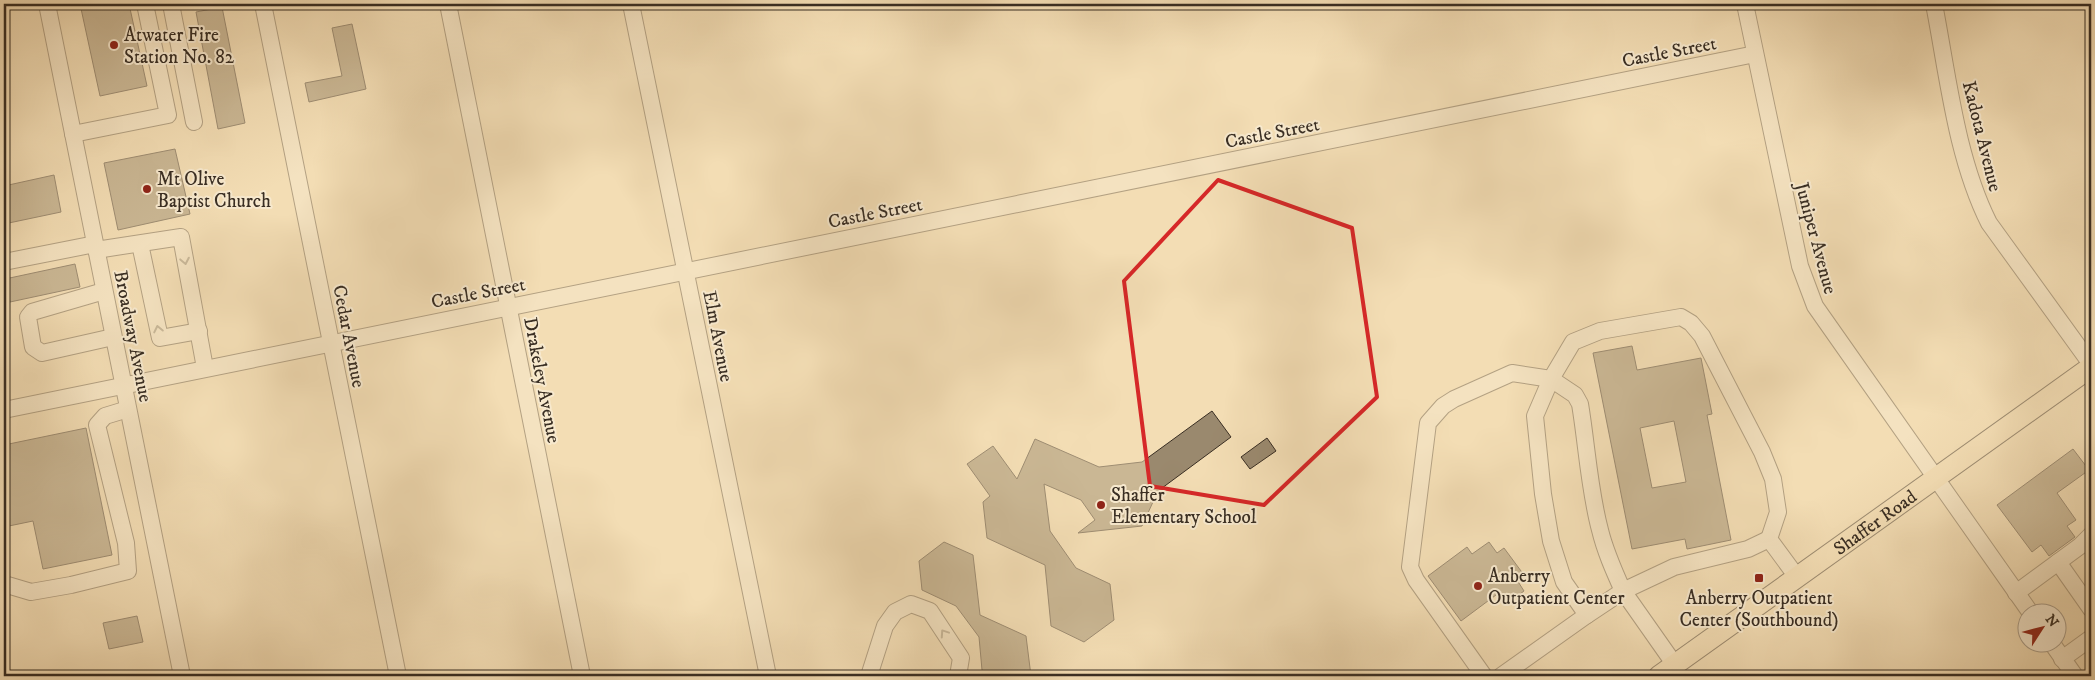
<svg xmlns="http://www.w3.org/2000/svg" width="2095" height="680" font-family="'IM FELL DW Pica',serif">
<rect width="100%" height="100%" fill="#f3ddb4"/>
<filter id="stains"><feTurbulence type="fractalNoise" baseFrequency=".004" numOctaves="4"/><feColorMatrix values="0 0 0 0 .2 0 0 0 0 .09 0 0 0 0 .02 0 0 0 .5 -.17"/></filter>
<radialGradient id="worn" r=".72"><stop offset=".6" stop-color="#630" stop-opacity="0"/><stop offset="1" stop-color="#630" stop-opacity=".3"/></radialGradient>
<g fill="#9a896e" stroke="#392e23" fill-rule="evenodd">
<polygon points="80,4 129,4 147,86 100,96"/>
<polygon points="222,7 245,123 218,129 196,12"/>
<polygon points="352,24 366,89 309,102 305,83 342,76 332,28"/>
<polygon points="175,149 190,214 118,230 104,163"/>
<polygon points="54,175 61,212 4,224 4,186"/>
<polygon points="75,264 80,287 10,302 5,279"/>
<path d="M1632,346L1637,370L1701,358L1712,414L1707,415L1731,540L1687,549L1685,539L1632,549L1593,353ZM1674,421L1686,482L1652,488L1640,428Z"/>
<polygon points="1212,411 1231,437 1158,491 1142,526 1078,533 1095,520 1081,500 1044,484 1050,531 1076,568 1110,584 1114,620 1084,642 1051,626 1045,565 987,538 983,502 990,496 967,464 993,446 1017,479 1035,439 1099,467 1142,462"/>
<polygon points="86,428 112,555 43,569 33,521 4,527 4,445"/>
<polygon points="1267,438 1276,451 1250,469 1241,457"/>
<polygon points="2073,449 2089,470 2057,493 2076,520 2067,526 2075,537 2049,556 2041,545 2032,552 1997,505"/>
<polygon points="944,542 973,555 980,615 1026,636 1031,676 996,676 982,670 979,637 956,606 922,590 919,561"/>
<polygon points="1489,542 1497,553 1504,548 1524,575 1517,580 1524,591 1508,603 1500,592 1461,621 1428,576 1467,547 1472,554"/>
<polygon points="137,616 143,642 109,649 103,623"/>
</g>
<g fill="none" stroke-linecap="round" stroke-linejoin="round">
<g stroke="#685a47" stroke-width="18">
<g id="minor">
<polyline points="47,4 182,676"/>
<polyline points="171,4 194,122"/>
<polyline points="263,4 398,676"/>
<polyline points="448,4 582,676"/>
<polyline points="631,4 768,676"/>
<polyline points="1745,4 1800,266 1815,306 2030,612"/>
<path d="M1934,4C1948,76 1956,157 1989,223L2091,364"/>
<polyline points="73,134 168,115 145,4"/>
<polyline points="140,244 160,338 199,331"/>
<polyline points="96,250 181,237 205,368"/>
<polyline points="4,262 95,244"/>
<polyline points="104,291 32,312 28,317 33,347 42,353 113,337"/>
<polyline points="4,410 1755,54"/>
<polyline points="2058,562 2091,609"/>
<polyline points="4,584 31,592 71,585 128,571 126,543 97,425 105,416 128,409"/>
<polyline points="2016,593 2080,546 2091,535"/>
<polyline points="1587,615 1623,591 1675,665"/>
<polyline points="2051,642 2075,676"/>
<polyline points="2062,659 2091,638"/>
<polyline points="869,676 885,626 895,612 911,604 930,611 961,658 958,676"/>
<polyline points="1484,676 1416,580 1410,567 1428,423 1443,406 1454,399 1512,373 1551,379 1573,342 1600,331 1681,317 1691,323 1702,336 1762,452 1773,479 1778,512 1769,539 1797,577"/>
<path d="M1501,676L1587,615L1564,582L1551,541L1543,494L1535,416L1551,379L1575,395L1580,404C1587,446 1589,489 1600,530C1605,551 1614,571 1623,591L1674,567L1748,549L1769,539"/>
</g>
</g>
<g stroke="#392e23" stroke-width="22">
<g id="major">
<path id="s1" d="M1659,676L2091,367"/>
</g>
</g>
<use href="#minor" stroke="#f7e9ce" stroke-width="16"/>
<use href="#major" stroke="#f3ddb4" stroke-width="20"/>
</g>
<defs><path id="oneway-chevron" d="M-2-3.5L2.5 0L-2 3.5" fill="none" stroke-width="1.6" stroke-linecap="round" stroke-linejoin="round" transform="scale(1.25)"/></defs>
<g stroke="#988c78">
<use href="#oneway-chevron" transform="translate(185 261) rotate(79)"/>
<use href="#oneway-chevron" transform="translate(158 329) rotate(-102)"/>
<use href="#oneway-chevron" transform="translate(944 633) rotate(-124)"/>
</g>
<path d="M0 0H2095V680H0ZM1218,180L1352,228L1377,397L1264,505L1150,486L1124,281Z" fill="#f3ddb4" fill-opacity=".55" fill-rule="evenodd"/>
<path fill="none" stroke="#d62828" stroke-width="4" stroke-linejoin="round" d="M1218,180L1352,228L1377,397L1264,505L1150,486L1124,281Z"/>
<g fill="#8f2418" stroke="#f7e9ce" stroke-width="2">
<circle cx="114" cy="45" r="5"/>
<circle cx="147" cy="189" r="5"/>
<circle cx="1101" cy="505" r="5"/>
<rect x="1754" y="573" width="10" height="10" rx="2.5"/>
<circle cx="1478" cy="586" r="5"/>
</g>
<g text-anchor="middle" stroke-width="4" stroke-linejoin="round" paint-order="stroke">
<g font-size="19" fill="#392e23" stroke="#f7e9ce" text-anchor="start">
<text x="124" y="41">Atwater Fire<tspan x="124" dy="22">Station No. 82</tspan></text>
<text x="157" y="185">Mt Olive<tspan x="157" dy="22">Baptist Church</tspan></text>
<text x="1111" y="501">Shaffer<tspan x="1111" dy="22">Elementary School</tspan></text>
<text x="1488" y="582">Anberry<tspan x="1488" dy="22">Outpatient Center</tspan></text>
<text x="1759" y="604" text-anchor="middle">Anberry Outpatient<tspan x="1759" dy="22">Center (Southbound)</tspan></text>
</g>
<g font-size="19" fill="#392e23" stroke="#f7e9ce">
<text transform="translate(1669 51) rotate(-11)" y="7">Castle Street</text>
<text transform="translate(1272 132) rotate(-11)" y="7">Castle Street</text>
<text transform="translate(1983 136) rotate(76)" y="7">Kadota Avenue</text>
<text transform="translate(875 212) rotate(-11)" y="7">Castle Street</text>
<text transform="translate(1817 238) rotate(75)" y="7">Juniper Avenue</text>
<text transform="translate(478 292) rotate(-11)" y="7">Castle Street</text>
<text transform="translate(134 336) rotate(79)" y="7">Broadway Avenue</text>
<text transform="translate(350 336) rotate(79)" y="7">Cedar Avenue</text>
<text transform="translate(719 336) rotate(79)" y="7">Elm Avenue</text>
<text transform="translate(543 380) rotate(79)" y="7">Drakeley Avenue</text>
<text dy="7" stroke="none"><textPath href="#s1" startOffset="265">Shaffer Road</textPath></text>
</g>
</g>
<rect width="2095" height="680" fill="none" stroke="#f3ddb4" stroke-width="20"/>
<rect x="5" y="5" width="2085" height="670" fill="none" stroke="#392e23" stroke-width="2.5"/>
<rect x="10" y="10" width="2075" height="660" fill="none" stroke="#392e23"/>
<g transform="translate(2042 628) rotate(54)"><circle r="24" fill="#f7e9ce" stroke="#ab9e8a"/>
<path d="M0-4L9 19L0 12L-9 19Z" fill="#8f2418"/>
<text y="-8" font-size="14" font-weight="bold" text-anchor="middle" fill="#392e23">N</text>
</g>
<rect width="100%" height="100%" filter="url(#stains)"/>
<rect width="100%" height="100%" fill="url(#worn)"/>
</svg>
